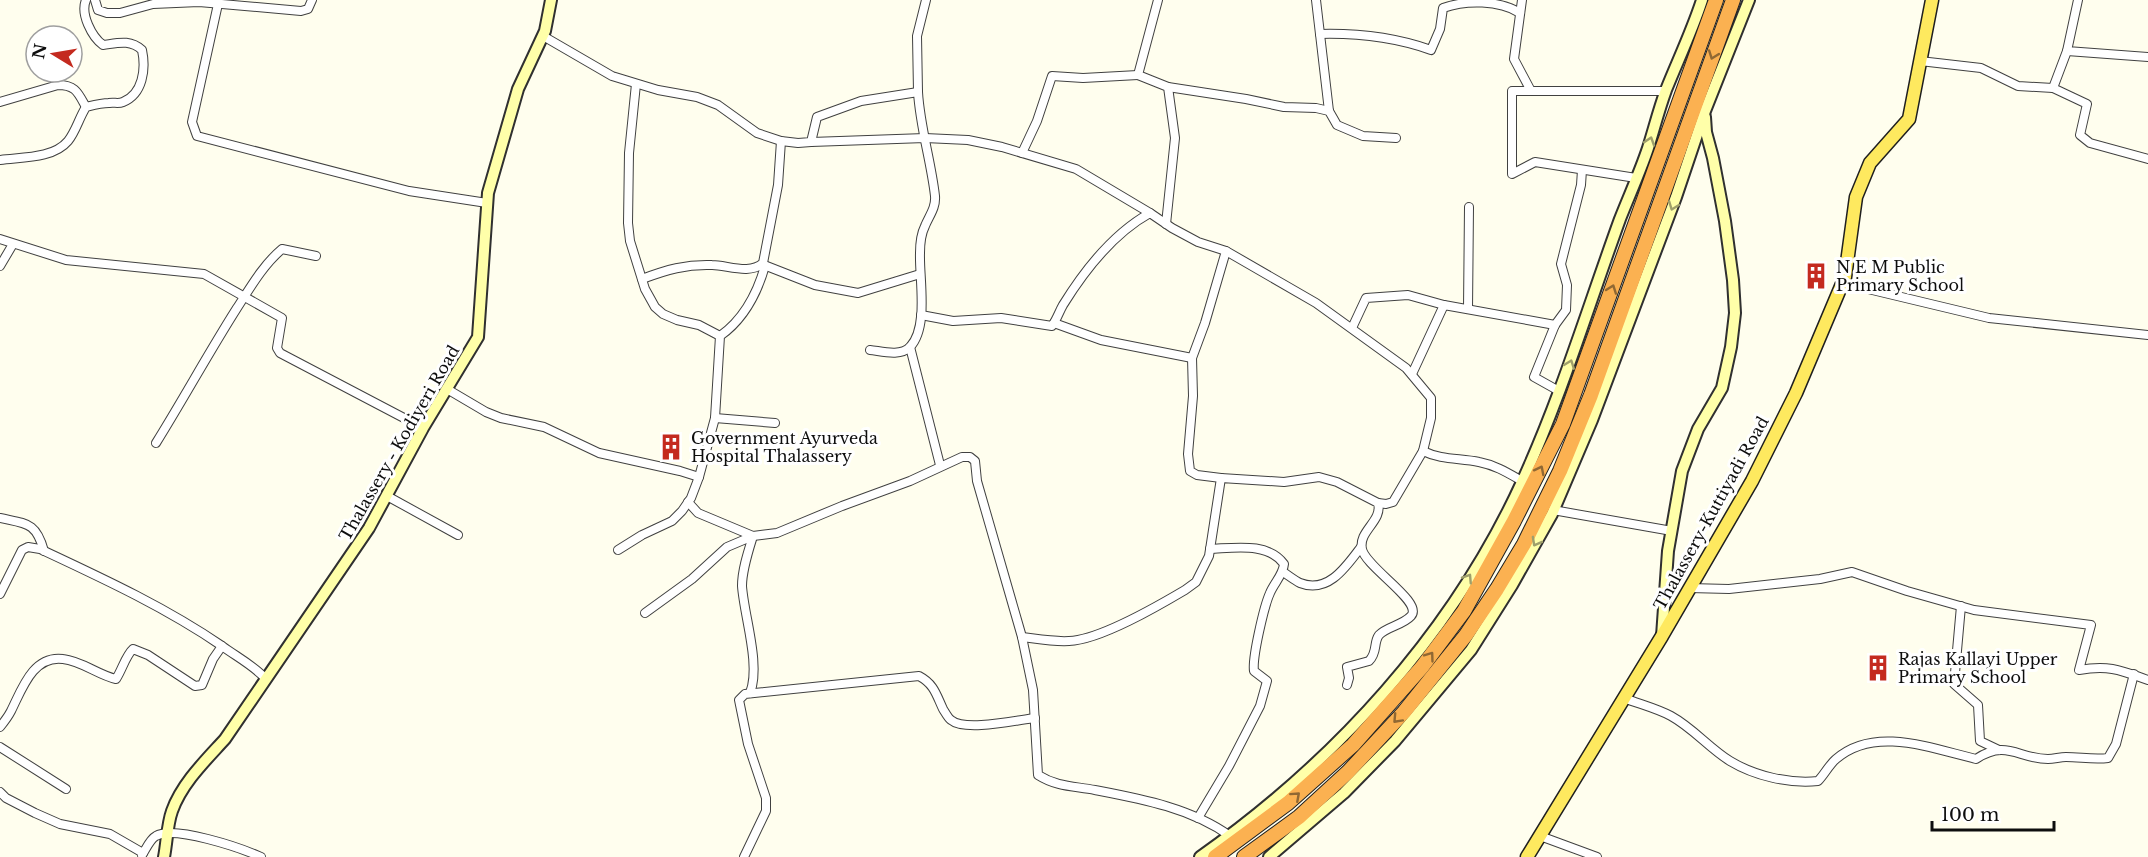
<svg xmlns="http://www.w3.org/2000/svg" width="2148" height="857" font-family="'Libre Baskerville',serif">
<rect width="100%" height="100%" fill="#fffeee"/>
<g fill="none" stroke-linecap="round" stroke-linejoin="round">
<g stroke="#414141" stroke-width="10">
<g id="street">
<polyline points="95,0 98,10 107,13 120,13 153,4 199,2 301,11 308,9 312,0"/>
<polyline points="1158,0 1138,75 1168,87 1175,138 1166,224"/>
<polyline points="1316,0 1329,111"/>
<polyline points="1522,0 1514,59 1531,91 1666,91"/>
<polyline points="2078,0 2067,51 2148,57"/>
<polyline points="218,4 192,122 197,136 409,191 487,203"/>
<path d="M1320,34C1359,33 1394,37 1431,50L1440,29L1443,8C1466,0 1499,0 1520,13"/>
<path d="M543,36L612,76L658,90L697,97L718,105L757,133L781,141L798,143L811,142L817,117L861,101L918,92C920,127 931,161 935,196C936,208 929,216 925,226C921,234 920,244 920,253C919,278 929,327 910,347C900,357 881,351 870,350"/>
<polyline points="2067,51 2053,88 2087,104 2080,135 2090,143 2148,159"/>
<polyline points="1920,61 1981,68 2018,86 2053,88"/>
<polyline points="636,84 629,153 628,223 630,241 645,289 655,307 663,314 677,320 699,325 720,336"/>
<polyline points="1168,87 1246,99 1284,107 1316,108 1329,111 1337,125 1363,136 1396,138"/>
<polyline points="1531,91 1512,91 1512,174 1535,162 1636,178"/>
<polyline points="918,92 917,36 926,0"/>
<path d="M0,102L58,85C76,85 78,93 86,107"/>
<polyline points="811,142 925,138 968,140 1002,147 1076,169 1150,213"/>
<polyline points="1022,153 1037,121 1052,76 1083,78 1138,75"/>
<path d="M0,160C21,157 53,159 68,141C76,131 79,118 86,107C94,105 101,103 109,103C114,102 118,104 123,102C143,94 146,69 142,50C130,39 118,43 103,45C92,37 80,14 86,0"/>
<polyline points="0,239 66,260 204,274 282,318 277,348 280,353 423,428"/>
<polyline points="764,265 815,285 858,293 920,274"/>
<polyline points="0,266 13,244"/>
<path d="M642,279C666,270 686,264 712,265C727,265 750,275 763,263L778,185L781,141"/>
<polyline points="1843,283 1989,318 2148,335"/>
<polyline points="1468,309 1469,207"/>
<path d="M921,315L953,321L1001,318L1052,326C1057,319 1059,312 1063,305C1084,271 1114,233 1150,213L1172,228L1198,242L1226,251L1316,303L1406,368L1431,398V418L1423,451C1441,460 1460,458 1479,462C1495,465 1508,473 1522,481"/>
<polyline points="1054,323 1101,340 1192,358"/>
<polyline points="1352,328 1366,298 1408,295 1444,305"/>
<polyline points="910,347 940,465"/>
<polyline points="1412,374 1444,305 1555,325"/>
<polyline points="447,389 486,412 501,418 544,427 599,453 680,471 699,477 691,498 682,511 672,521 642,535 618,550"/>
<polyline points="1559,391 1534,377 1555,325 1566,310 1567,285 1561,264 1581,185 1582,170"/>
<polyline points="715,418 775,423"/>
<path d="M156,443C184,398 209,352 237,308C250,288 263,265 282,249L316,256"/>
<path d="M699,477L715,418L720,336C744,319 757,294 765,266"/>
<polyline points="1221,478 1197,475 1190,471 1188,454 1193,396 1192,358 1205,323 1226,251"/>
<polyline points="387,496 458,535"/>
<polyline points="688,502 698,513 753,536"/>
<polyline points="1378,503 1386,504 1393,502 1423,451"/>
<polyline points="1553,510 1672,531"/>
<path d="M0,518C27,524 36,522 44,551"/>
<path d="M1283,572C1288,575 1294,580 1300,583C1328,594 1346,567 1361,547"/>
<path d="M1689,588L1729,589L1820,579L1852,572L1907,591L1974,610L2091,625L2079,670C2109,665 2120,670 2148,680"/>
<path d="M0,594L22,550L28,547L40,549C102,578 165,607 222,646C237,657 253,665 266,679"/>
<polyline points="1961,606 1954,684 1978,705 1980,741 1999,750"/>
<path d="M645,613L692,579L727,547L753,536L777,533L842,506L910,481L962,457H970L975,461L977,481L1022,637L1033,690L1038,775C1057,787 1074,786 1095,790C1142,799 1191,808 1230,836"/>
<path d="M1022,637C1038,639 1054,642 1069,641C1100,640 1158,606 1185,590L1196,582L1209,556L1221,478L1284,482L1319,477L1337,482L1378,503C1383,521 1358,531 1362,549C1365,567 1424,602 1411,616C1403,625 1386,627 1379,635C1373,643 1378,652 1369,661L1347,667L1349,678L1347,685"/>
<path d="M750,693C761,665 744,616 742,586C742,570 748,552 753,536"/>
<path d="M1624,698C1639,704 1656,708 1671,716C1693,728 1709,748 1730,761C1755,776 1789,784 1818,781C1824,775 1829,765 1836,759C1875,725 1933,749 1976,759C2007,739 2018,759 2048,759C2054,759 2060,757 2066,757C2080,757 2094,760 2108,758L2116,744L2134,674"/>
<path d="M0,727C4,722 8,717 11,711C22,689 33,655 63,659C82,661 98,675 116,679C122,670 126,655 133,649L148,655L195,686L202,685L213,659L222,646"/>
<polyline points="0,747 66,789"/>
<polyline points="0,792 6,798 35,813 60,824 110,834 143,853"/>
<path d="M1198,818L1229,766L1260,706L1267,681L1254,671C1252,658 1264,606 1270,593C1274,583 1283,575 1284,564C1268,542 1235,548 1210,549"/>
<polyline points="1540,836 1597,857"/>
<path d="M142,855C146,849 150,839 156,836C174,825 241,848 261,857"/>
<path d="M744,857L766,811V798L748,744L739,700L745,694L919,676C934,684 936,694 943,709C945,712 948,718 951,720C965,732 1017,720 1035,718"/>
</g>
</g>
<g stroke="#303030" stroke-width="14">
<g id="secondary">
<polyline points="1662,636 1668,551 1682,471 1698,429 1722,388 1731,347 1735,313 1733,280 1725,221 1713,158 1706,132 1705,117"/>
<path d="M164,857C167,842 167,825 172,811C182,783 206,760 225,739L369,528L423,428L478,337L488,193L518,89L545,31L551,0"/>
<path d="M1200,857C1335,762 1453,633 1522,482C1561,397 1588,307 1620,219C1629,196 1640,172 1648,148C1654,129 1659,109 1666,90C1678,60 1692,31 1702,0"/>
<polyline points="1269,857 1344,793 1395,741 1471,650 1512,585 1552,514 1592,420 1676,197 1705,111 1749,0"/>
</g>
</g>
<g stroke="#1f1f1f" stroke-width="15">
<polyline id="primary" points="1527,857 1662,636 1752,481 1796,393 1845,277 1856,197 1870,163 1909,119 1932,0"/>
</g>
<g stroke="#1f1f1f" stroke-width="16">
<g id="highway">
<polyline points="1215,857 1288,803 1353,745 1422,667 1464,611 1514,521 1563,424 1716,0"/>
<polyline points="1244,857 1299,817 1348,772 1404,712 1466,635 1497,589 1524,544 1560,471 1591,395 1733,0"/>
</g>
</g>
<use href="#street" stroke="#fff" stroke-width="8"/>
<use href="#secondary" stroke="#ffffa9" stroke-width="10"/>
<use href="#primary" stroke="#fee95f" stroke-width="12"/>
<use href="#highway" stroke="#fbb151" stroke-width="14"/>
</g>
<defs><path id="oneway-chevron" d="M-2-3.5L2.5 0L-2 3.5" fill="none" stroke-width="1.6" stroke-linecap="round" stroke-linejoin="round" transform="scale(1.5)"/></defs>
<g stroke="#906833">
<use href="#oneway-chevron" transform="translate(1713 55) rotate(110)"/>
<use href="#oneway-chevron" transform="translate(1612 289) rotate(-70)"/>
<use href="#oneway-chevron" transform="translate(1540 470) rotate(-63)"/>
<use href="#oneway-chevron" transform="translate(1430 656) rotate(-54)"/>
<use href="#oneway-chevron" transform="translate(1397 719) rotate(133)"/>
<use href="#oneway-chevron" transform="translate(1296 796) rotate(-42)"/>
</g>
<g stroke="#9f9f6b">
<use href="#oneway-chevron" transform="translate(1650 141) rotate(-72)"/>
<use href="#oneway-chevron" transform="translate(1673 206) rotate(111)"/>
<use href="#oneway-chevron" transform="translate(1570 364) rotate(-69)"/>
<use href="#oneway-chevron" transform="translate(1536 542) rotate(119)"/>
<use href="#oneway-chevron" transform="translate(1468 578) rotate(-57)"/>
</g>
<defs>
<g id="building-bare" transform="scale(2.07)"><path d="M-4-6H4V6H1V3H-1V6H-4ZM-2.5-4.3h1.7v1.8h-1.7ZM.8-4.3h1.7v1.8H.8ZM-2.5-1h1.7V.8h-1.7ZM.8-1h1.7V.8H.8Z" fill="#c42a1f" stroke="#fff" stroke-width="2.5" paint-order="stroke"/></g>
</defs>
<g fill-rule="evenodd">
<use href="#building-bare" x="1816" y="276"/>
<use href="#building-bare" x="671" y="447"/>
<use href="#building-bare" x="1878" y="668"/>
</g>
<g text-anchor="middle" stroke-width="6" stroke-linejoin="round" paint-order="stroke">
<g font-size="16" fill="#0e0e0e" stroke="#fff" text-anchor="start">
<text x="1836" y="273">N E M Public<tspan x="1836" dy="18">Primary School</tspan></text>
<text x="691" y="444">Government Ayurveda<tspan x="691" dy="18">Hospital Thalassery</tspan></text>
<text x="1898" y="665">Rajas Kallayi Upper<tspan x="1898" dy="18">Primary School</tspan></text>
</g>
<g font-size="16" fill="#0e0e0e" stroke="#fff">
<text transform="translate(399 443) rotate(-60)" y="6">Thalassery - Kodiyeri Road</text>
<text transform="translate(1711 513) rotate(-61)" y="6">Thalassery-Kuttiyadi Road</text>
</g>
</g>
<g transform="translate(54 54) rotate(281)"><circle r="28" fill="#ffffff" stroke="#9f9f9f" stroke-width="1.5"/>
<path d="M0-4.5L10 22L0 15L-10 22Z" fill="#c42a1f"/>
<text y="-9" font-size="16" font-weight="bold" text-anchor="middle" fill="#0e0e0e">N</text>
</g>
<path d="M1932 821v9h122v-9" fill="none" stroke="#0e0e0e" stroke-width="3"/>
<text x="1941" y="821" font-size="18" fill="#0e0e0e" stroke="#ffffff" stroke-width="4.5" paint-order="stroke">100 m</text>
</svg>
